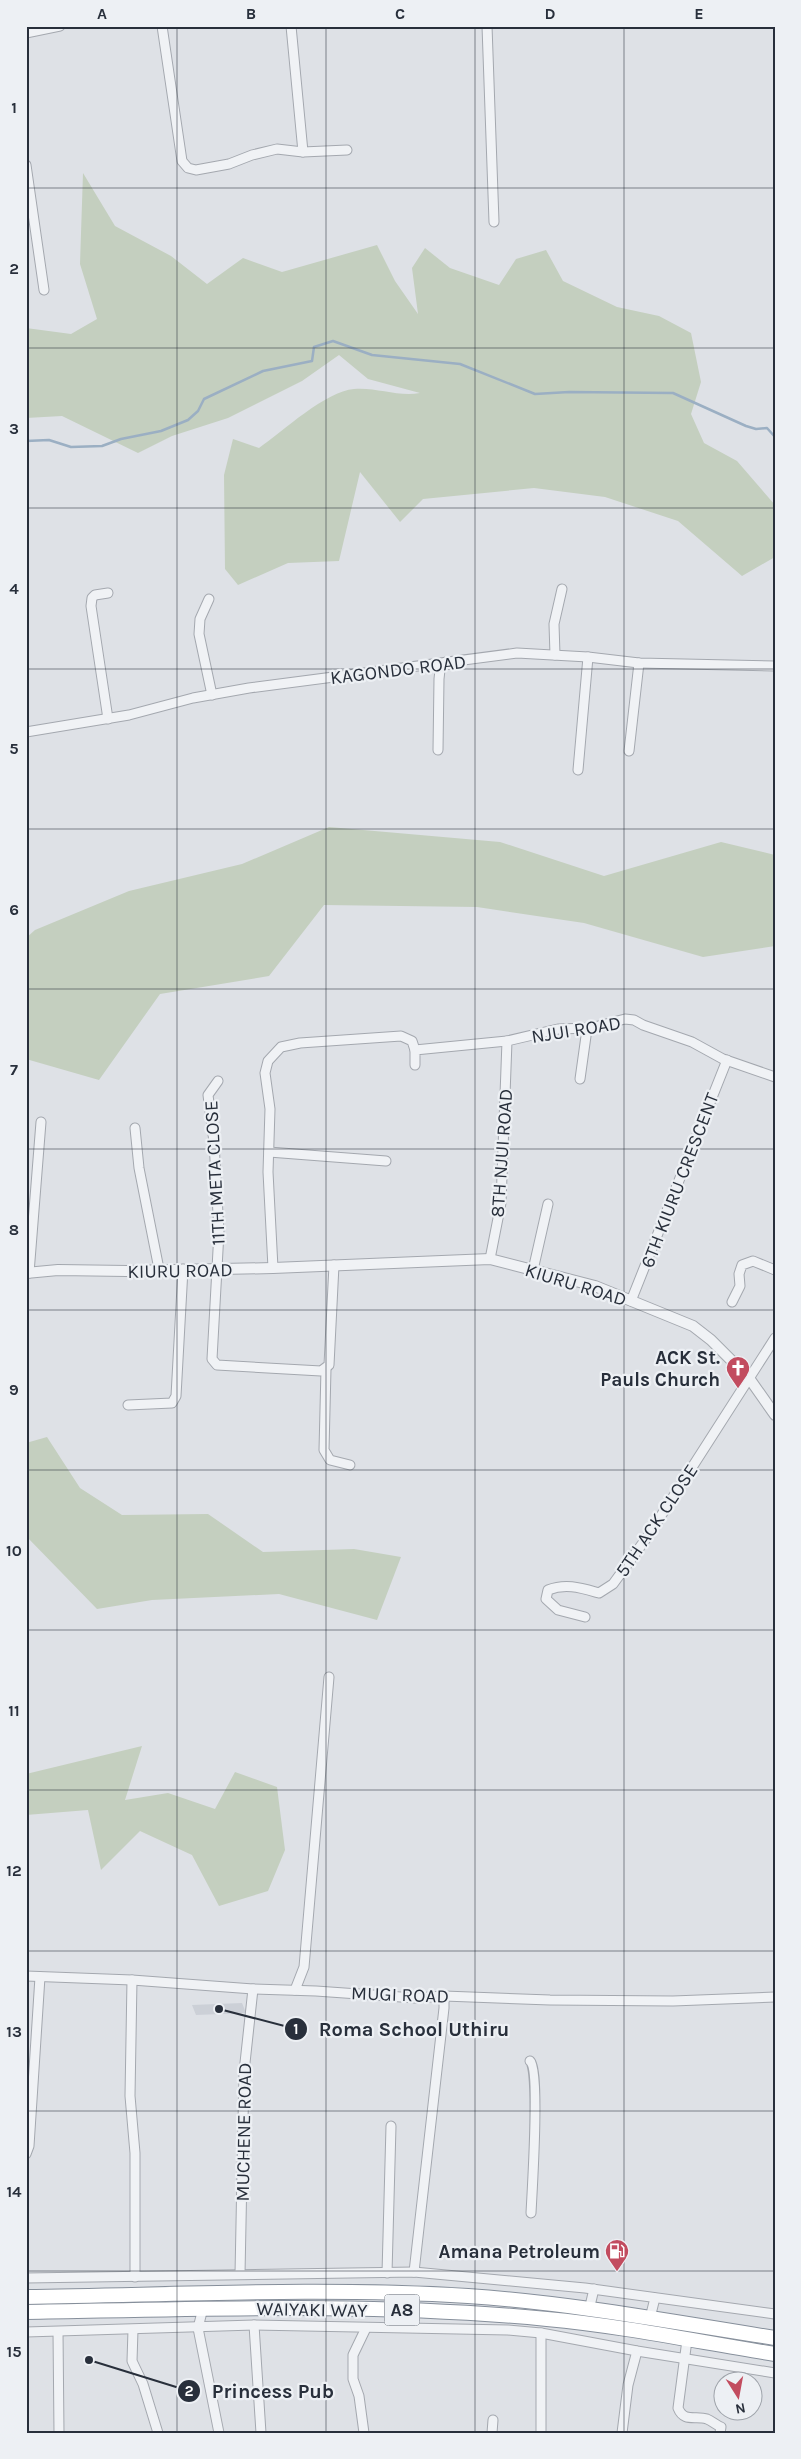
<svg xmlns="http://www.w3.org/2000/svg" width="801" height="2459" font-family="Karla,sans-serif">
<rect width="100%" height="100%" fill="#dee1e6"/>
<polygon fill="#ccd0d7" points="242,2003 246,2013 196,2015 192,2005"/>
<g fill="#c4cfbf">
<path d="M83,173L115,226L171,256L207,284L243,258L282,272L377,245L395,281L418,314L412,268L425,248L450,268L499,285L516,259L546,250L563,281L617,307L659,316L691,333L701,382L691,414L704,443L737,461L775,505V557L742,576L678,521L605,497L534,488L423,499L400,522L360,472L339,561L288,563L238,585L225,569L224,475L233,439L259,448C283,431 326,391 354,389C376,387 398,397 420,393L368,379L339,355L302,381L228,418L172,436L138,453L62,416L26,418V328L71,334L97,319L80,264Z"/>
<polygon points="329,827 500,842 604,876 721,842 775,855 775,946 703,957 584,923 477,907 324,905 269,976 160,994 99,1080 26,1059 26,938 35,930 129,891 242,864"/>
<polygon points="47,1437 80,1488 122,1515 208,1514 263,1552 354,1549 401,1557 377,1620 279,1594 152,1600 97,1609 26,1536 26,1443"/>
<polygon points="142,1746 125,1800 168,1793 215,1809 235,1772 277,1787 285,1850 268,1891 219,1906 192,1855 140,1831 101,1870 88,1810 26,1815 26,1774"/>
</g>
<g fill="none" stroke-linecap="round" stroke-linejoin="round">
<polyline stroke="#9bafc3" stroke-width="2.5" points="26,441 49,440 71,447 102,446 121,439 161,431 188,420 198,411 204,399 263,371 312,361 314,347 333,341 372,355 460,364 535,394 569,392 673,393 746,426 756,429 767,428 775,437"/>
<g stroke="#a4a8af" stroke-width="11">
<g id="minor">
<polyline points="162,26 182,161 188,168 196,170 229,164 252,155 277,149 303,152 347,150"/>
<polyline points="291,26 303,152"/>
<polyline points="487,26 494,222"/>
<polyline points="26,33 60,26"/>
<polyline points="26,165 44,290"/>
<polyline points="108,593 95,595 92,598 91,606 108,719"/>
<polyline points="209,599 200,619 199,634 212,695"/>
<polyline points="555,655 554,624 562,589"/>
<polyline points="26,732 129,715 193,698 249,688 517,653 588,657 639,663 775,666"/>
<polyline points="438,750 439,679 440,670 446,662"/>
<polyline points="629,751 639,663"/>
<polyline points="578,770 588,657"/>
<polyline points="415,1065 415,1050 507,1041"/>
<polyline points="580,1079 587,1029"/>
<polyline points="218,1081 208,1095 214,1142 219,1232 212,1359 217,1365 321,1371 329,1365 334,1265"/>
<polyline points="135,1128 139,1168 159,1269"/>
<polyline points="269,1152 386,1161"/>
<polyline points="490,1259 501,1203 507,1041 558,1029 591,1028 625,1019 634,1020 643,1025 692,1042 723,1059 775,1077"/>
<polyline points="273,1268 268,1172 270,1109 265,1073 268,1061 281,1047 300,1043 401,1036 412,1041 415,1050"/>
<polyline points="533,1270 548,1204"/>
<polyline points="29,1273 41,1122"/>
<polyline points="631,1301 727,1060"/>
<polyline points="732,1302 740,1286 739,1274 742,1265 753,1261 775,1270"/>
<polyline points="326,1369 324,1450 330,1460 350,1465"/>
<polyline points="128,1405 172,1403 176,1396 183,1269"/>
<path d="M585,1617L558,1610L546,1599L548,1590C566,1583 581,1588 599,1593L613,1584L648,1536L775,1338"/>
<polyline points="26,1976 132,1980 253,1989 316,1991 415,1998 444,1996 550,2000 673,2001 775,1997"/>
<polyline points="132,1980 130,2096 135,2153 135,2277"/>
<polyline points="295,1990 304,1967 329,1677"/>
<path d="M530,2061C540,2069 532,2193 531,2213"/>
<polyline points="26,2154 29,2146 40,1977"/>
<polyline points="414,2272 444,2008 444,1996"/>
<polyline points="387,2273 391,2126"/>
<polyline points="240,2274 244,2072 253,1989"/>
<polyline points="26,2278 414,2272 585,2288 775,2314"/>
<polyline points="203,2308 198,2328 219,2433"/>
<polyline points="589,2310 594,2289"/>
<polyline points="650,2318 655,2298"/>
<polyline points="254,2325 261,2433"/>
<polyline points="133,2330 132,2361 143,2384 158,2433"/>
<polyline points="26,2332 254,2325 508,2330 541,2333 637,2351 775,2373"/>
<polyline points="58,2332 59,2433"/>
<polyline points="541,2333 541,2433"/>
<path d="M687,2340L678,2408C684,2423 696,2415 707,2419C712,2421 716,2425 721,2427L720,2433"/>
<polyline points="364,2433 359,2396 353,2379 353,2355 366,2328"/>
<polyline points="492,2433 493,2420"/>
<polyline points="622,2433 628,2385 637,2351"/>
</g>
</g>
<g stroke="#a4a8af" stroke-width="12">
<polyline id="tertiary" points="26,1273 58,1270 127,1271 273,1268 490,1259 595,1286 693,1326 711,1340 749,1378 775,1415"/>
</g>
<g stroke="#868f9b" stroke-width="16">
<g id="trunk">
<path d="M26,2297C173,2295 321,2287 468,2296C571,2303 673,2322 775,2338"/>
<path d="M26,2312C200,2309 374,2302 547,2319C623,2326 699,2342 775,2354"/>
</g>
</g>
<use href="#minor" stroke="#f0f2f5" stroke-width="9"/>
<use href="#tertiary" stroke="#f0f2f5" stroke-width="10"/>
<use href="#trunk" stroke="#fff" stroke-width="14"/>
</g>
<path fill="none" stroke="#282f3b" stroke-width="1" stroke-opacity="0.55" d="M177,26V2433M326,26V2433M475,26V2433M624,26V2433M26,188H775M26,348H775M26,508H775M26,669H775M26,829H775M26,989H775M26,1149H775M26,1310H775M26,1470H775M26,1630H775M26,1790H775M26,1951H775M26,2111H775M26,2271H775"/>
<defs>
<g id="church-pin" transform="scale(1.25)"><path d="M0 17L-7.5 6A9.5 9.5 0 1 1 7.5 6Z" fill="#c24c5f" stroke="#edf0f4"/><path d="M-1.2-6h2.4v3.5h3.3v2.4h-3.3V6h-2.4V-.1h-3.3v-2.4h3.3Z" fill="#fff"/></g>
<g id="fuel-pin" transform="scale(1.25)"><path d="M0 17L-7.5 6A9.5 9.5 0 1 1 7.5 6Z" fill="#c24c5f" stroke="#edf0f4"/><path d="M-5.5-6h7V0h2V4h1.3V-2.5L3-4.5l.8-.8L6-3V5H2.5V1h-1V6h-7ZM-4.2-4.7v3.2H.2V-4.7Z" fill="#fff"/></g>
</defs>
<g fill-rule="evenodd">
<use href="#church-pin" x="738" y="1368"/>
<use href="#fuel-pin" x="617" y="2251"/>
</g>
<g text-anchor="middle" stroke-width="4.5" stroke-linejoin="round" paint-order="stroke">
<rect fill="#edf0f4" stroke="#636972" stroke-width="1" x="384.5" y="2294.5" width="35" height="31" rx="4"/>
<g font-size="18" font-weight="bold" fill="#282f3b">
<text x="402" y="2316">A8</text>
</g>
<g font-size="19" fill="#282f3b" stroke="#edf0f4">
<text transform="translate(398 669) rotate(-7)" y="7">KAGONDO ROAD</text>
<text transform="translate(576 1029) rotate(-9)" y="7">NJUI ROAD</text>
<text transform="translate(501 1153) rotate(-86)" y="7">8TH NJUI ROAD</text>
<text transform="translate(214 1173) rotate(-93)" y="7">11TH META CLOSE</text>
<text transform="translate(679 1180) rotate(-69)" y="7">6TH KIURU CRESCENT</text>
<text transform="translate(180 1270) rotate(-1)" y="7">KIURU ROAD</text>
<text transform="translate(576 1284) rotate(17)" y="7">KIURU ROAD</text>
<text transform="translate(656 1520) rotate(-56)" y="7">5TH ACK CLOSE</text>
<text transform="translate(400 1994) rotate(2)" y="7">MUGI ROAD</text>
<text transform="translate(243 2132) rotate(-89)" y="7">MUCHENE ROAD</text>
<text transform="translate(312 2309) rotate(1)" y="7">WAIYAKI WAY</text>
</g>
<g font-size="19" font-weight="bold" fill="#282f3b" stroke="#edf0f4" text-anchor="end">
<text x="720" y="1364">ACK St.<tspan x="720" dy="22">Pauls Church</tspan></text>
<text x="600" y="2258">Amana Petroleum</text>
</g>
</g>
<path fill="none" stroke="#282f3b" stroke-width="2" d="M219 2009L296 2029M89 2360L189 2391"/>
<g fill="#282f3b" stroke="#edf0f4" stroke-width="2">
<circle cx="219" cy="2009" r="5"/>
<circle cx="89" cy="2360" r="5"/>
<circle cx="296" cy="2029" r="12"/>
<circle cx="189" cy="2391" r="12"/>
</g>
<g font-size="15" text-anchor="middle" font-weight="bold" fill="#fff">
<text x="296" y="2034">1</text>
<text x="189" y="2396">2</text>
</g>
<g font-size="20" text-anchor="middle" font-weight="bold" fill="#282f3b" stroke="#edf0f4" stroke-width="4.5" stroke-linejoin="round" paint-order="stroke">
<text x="414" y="2036">Roma School Uthiru</text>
<text x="273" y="2398">Princess Pub</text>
</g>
<rect width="801" height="2459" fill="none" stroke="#edf0f4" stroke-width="55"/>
<g transform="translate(738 2396) rotate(169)"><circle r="24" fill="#edf0f4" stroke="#9ea3aa"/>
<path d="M0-4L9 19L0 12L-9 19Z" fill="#c24c5f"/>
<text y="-8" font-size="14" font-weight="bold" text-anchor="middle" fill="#282f3b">N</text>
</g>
<rect x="28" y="28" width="746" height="2404" fill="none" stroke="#282f3b" stroke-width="2"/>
<g font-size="16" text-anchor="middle" font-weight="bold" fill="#282f3b">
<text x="102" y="19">A</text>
<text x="251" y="19">B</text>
<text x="400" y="19">C</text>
<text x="550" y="19">D</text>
<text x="699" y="19">E</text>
<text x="14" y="113">1</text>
<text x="14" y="274">2</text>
<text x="14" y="434">3</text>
<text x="14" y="594">4</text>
<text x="14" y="754">5</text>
<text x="14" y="915">6</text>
<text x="14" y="1075">7</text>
<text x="14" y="1235">8</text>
<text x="14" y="1395">9</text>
<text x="14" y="1556">10</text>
<text x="14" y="1716">11</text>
<text x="14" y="1876">12</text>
<text x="14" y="2037">13</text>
<text x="14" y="2197">14</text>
<text x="14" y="2357">15</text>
</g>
</svg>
